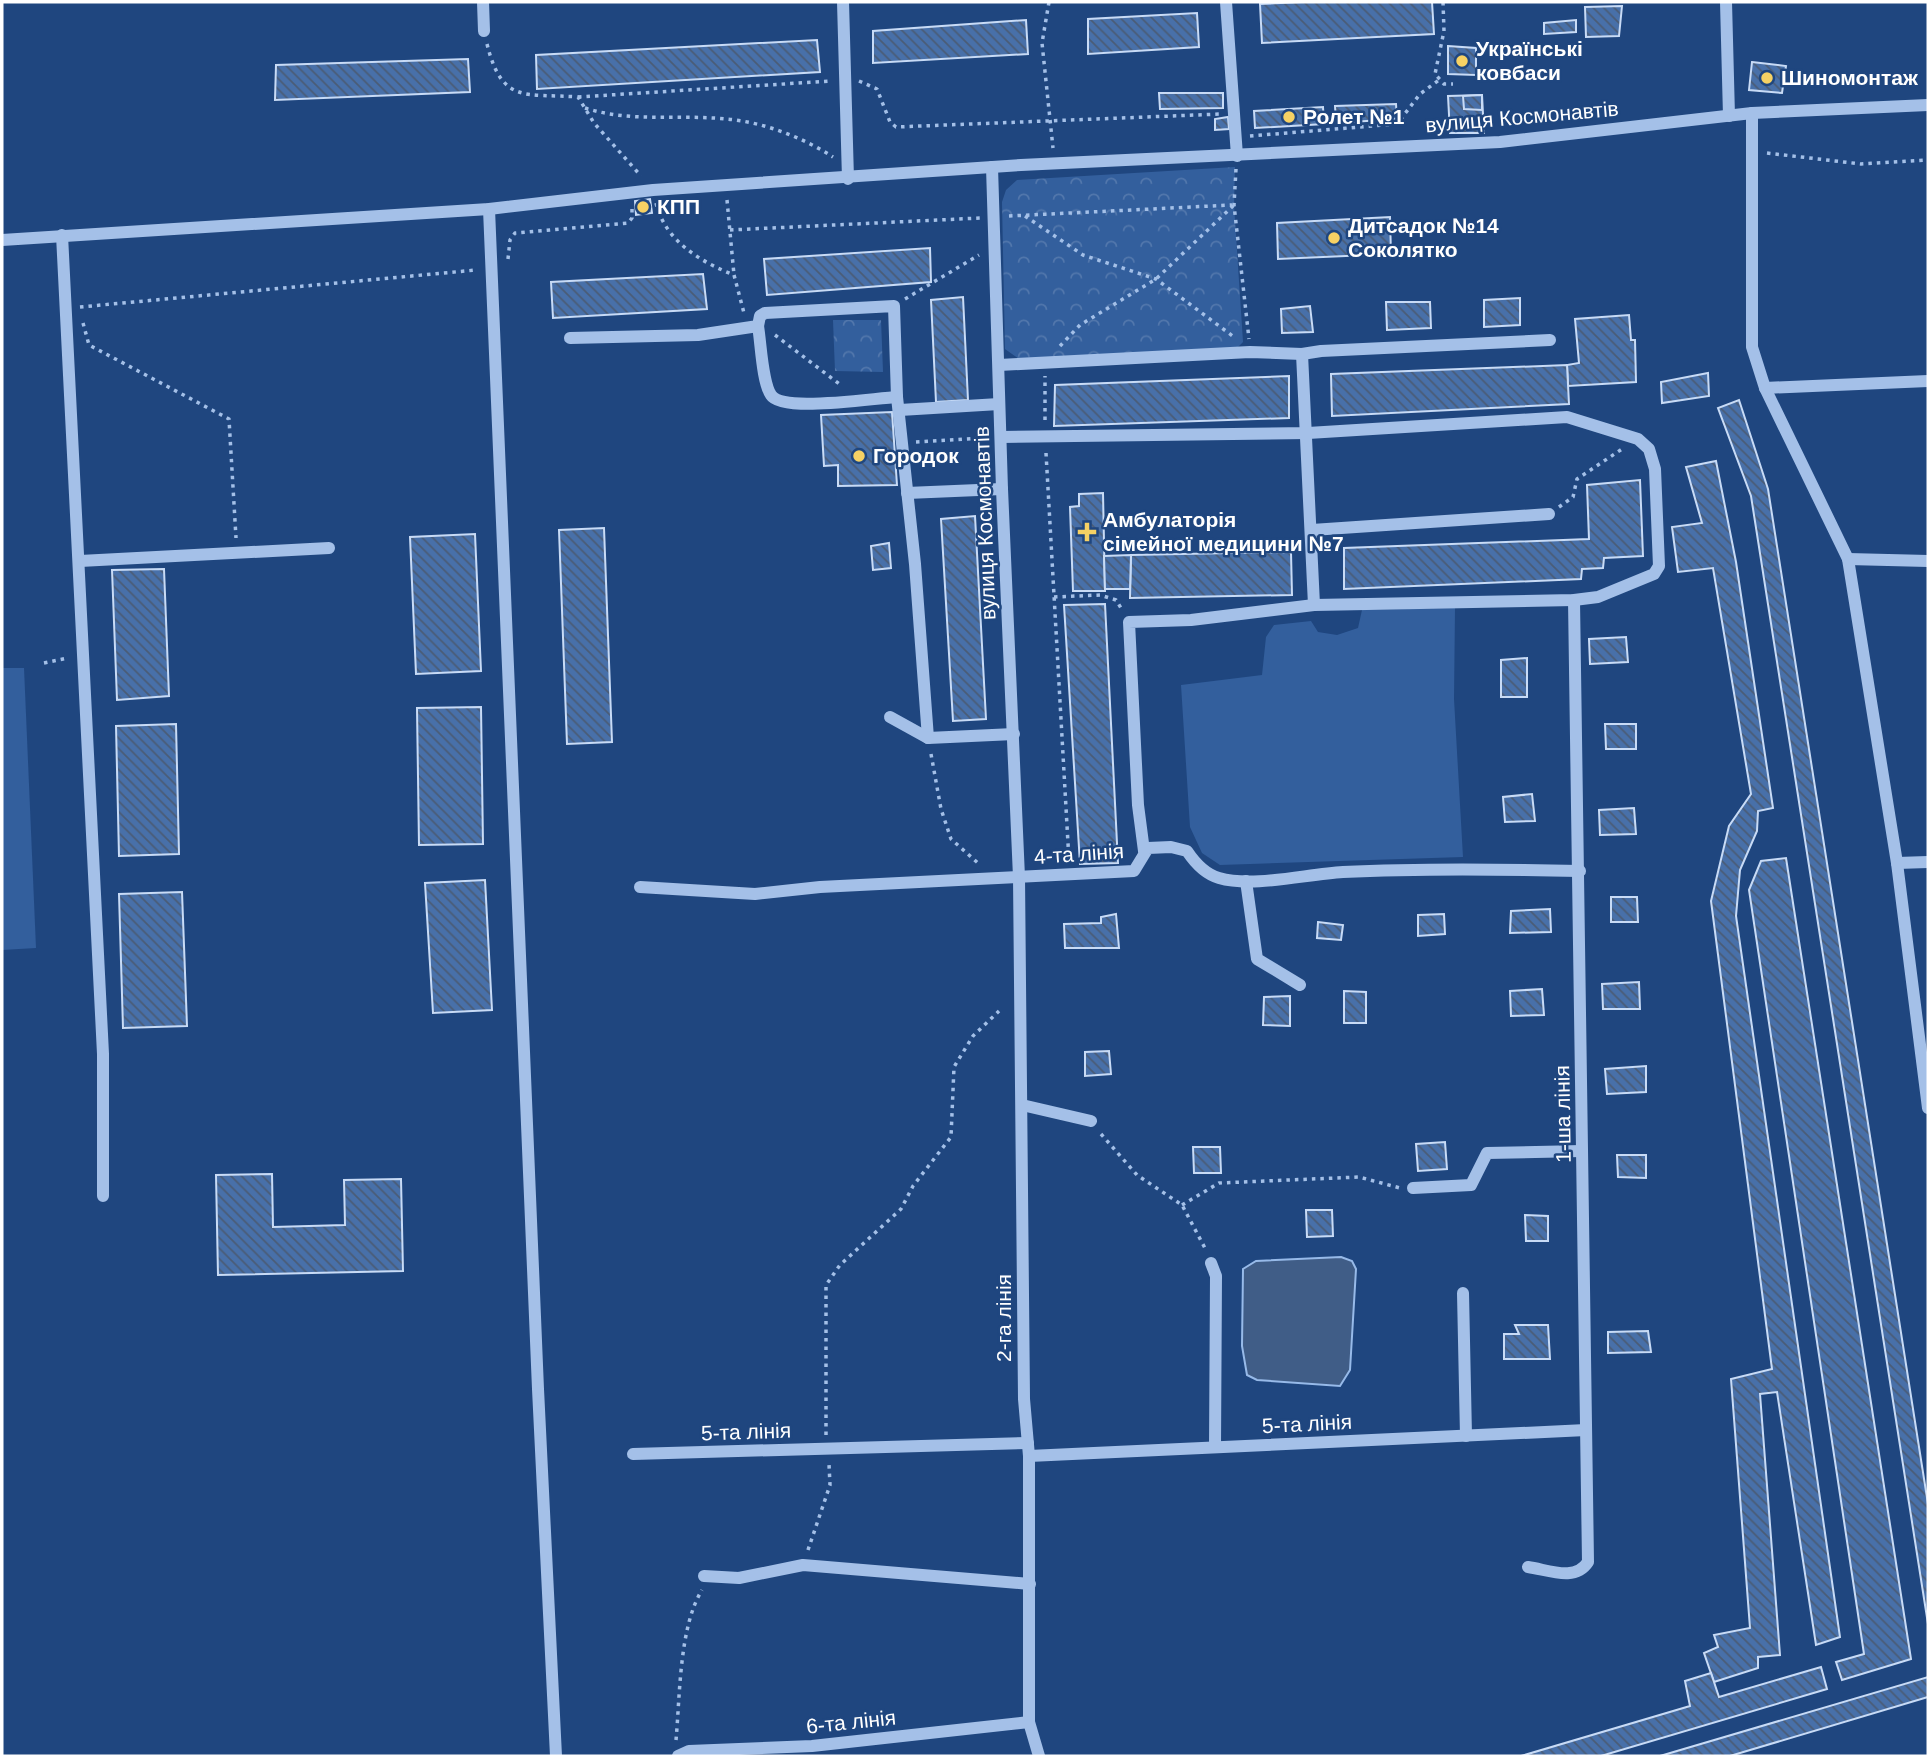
<svg xmlns="http://www.w3.org/2000/svg" width="1930" height="1758" font-family="Arial,sans-serif">
<defs>
<pattern id="park-crowns" width="20" height="18" patternUnits="userSpaceOnUse" patternTransform="scale(1.75)"><rect width="20" height="18" fill="#335f9d"/><path d="M2 6a3 3 0 1 1 6 0M12 15a3 3 0 1 1 6 0" fill="none" stroke="#5277ac"/></pattern>
<pattern id="building-back-hatch" width="6" height="6" patternUnits="userSpaceOnUse" patternTransform="scale(1.75)"><rect width="6" height="6" fill="#4870a9"/><path d="M-1 5l2 2M0 0l6 6M5-1l2 2" fill="none" stroke="#4a5c76"/></pattern>
</defs>
<rect width="100%" height="100%" fill="#1f467f"/>
<g fill="#335f9d">
<polygon points="1455,608 1454,699 1463,857 1220,865 1202,853 1190,827 1181,685 1262,675 1266,637 1274,625 1311,621 1318,632 1337,635 1358,628 1362,610"/>
<polygon points="2,668 24,668 36,948 2,950"/>
</g>
<g fill="url(#park-crowns)">
<polygon points="1235,167 1234,205 1243,342 1237,348 1019,359 1005,349 1002,202 1006,190 1017,180"/>
<polygon points="833,320 881,320 883,372 835,371"/>
</g>
<polygon fill="#405d87" stroke="#97bae9" stroke-width="2" points="1341,1257 1352,1261 1356,1269 1350,1370 1340,1386 1257,1380 1247,1375 1242,1346 1243,1269 1256,1261"/>
<g fill="url(#building-back-hatch)" stroke="#c8dbf6" stroke-width="2">
<polygon points="1302,2 1432,2 1434,34 1262,43 1260,4"/>
<polygon points="1622,6 1619,36 1586,37 1585,7"/>
<polygon points="1197,13 1199,47 1088,54 1088,19"/>
<polygon points="1026,20 1028,54 873,63 873,31"/>
<polygon points="1576,20 1576,32 1544,34 1544,23"/>
<polygon points="817,40 820,72 537,89 536,55"/>
<polygon points="1448,46 1476,48 1476,75 1448,74"/>
<polygon points="468,59 470,92 275,100 276,65"/>
<polygon points="1752,62 1786,66 1782,93 1749,90"/>
<polygon points="1159,93 1223,93 1223,108 1160,109"/>
<polygon points="1482,95 1484,133 1450,133 1448,96"/>
<polygon points="1482,95 1482,110 1464,109 1463,96"/>
<polygon points="1396,104 1397,119 1336,123 1335,106"/>
<polygon points="1323,107 1324,124 1255,128 1254,111"/>
<polygon points="1228,117 1229,129 1215,130 1215,119"/>
<polygon points="650,199 652,213 636,215 635,201"/>
<polygon points="1390,217 1391,254 1278,259 1277,223"/>
<polygon points="930,248 931,282 767,295 764,259"/>
<polygon points="703,274 707,309 553,318 551,282"/>
<polygon points="963,297 968,400 936,402 931,300"/>
<polygon points="1520,298 1520,325 1484,327 1484,300"/>
<polygon points="1386,302 1430,302 1431,328 1387,330"/>
<polygon points="1310,306 1313,332 1282,333 1281,309"/>
<polygon points="1629,315 1631,340 1635,340 1636,382 1568,386 1567,365 1579,363 1575,319"/>
<polygon points="1567,365 1569,404 1332,416 1331,374"/>
<polygon points="1708,373 1709,396 1662,403 1661,382"/>
<polygon points="1289,376 1289,418 1054,426 1055,385"/>
<polygon points="1739,400 1768,489 1928,1504 1928,1624 1751,496 1718,408"/>
<polygon points="892,412 897,485 838,486 838,465 824,466 821,415"/>
<polygon points="1716,461 1736,562 1773,808 1758,811 1757,831 1740,870 1736,916 1840,1637 1816,1645 1777,1392 1760,1394 1780,1655 1758,1657 1758,1668 1714,1682 1704,1653 1718,1647 1714,1635 1750,1628 1731,1379 1772,1369 1711,901 1729,826 1751,794 1713,568 1678,572 1672,527 1702,523 1686,467"/>
<polygon points="1640,480 1643,556 1604,558 1603,568 1582,569 1581,579 1344,589 1344,548 1589,539 1587,485"/>
<polygon points="1103,493 1105,591 1073,591 1070,507 1079,506 1079,494"/>
<polygon points="975,516 986,719 953,721 941,519"/>
<polygon points="604,528 612,742 567,744 559,530"/>
<polygon points="475,534 481,671 416,674 410,537"/>
<polygon points="889,543 891,568 873,570 871,546"/>
<polygon points="1291,552 1292,595 1130,598 1131,555"/>
<polygon points="1131,555 1130,589 1105,589 1104,556"/>
<polygon points="164,569 169,696 117,700 112,570"/>
<polygon points="1105,604 1118,863 1080,864 1064,605"/>
<polygon points="1626,637 1628,662 1590,664 1589,639"/>
<polygon points="1527,658 1527,697 1501,697 1501,660"/>
<polygon points="481,707 483,844 419,845 417,708"/>
<polygon points="176,724 179,854 119,856 116,726"/>
<polygon points="1605,724 1636,724 1636,749 1606,749"/>
<polygon points="1532,794 1535,821 1505,822 1503,797"/>
<polygon points="1634,808 1636,834 1600,835 1599,810"/>
<polygon points="1786,858 1911,1659 1842,1680 1836,1662 1864,1654 1749,890 1761,861"/>
<polygon points="485,880 492,1010 433,1013 425,883"/>
<polygon points="182,892 187,1026 123,1028 119,894"/>
<polygon points="1611,897 1637,897 1638,922 1611,922"/>
<polygon points="1550,909 1551,932 1510,933 1511,911"/>
<polygon points="1116,914 1119,948 1065,948 1064,924 1101,923 1101,917"/>
<polygon points="1444,914 1445,934 1418,936 1418,915"/>
<polygon points="1318,922 1343,925 1341,940 1317,938"/>
<polygon points="1639,982 1640,1009 1603,1009 1602,984"/>
<polygon points="1542,989 1544,1015 1511,1016 1510,991"/>
<polygon points="1344,991 1366,992 1366,1023 1344,1023"/>
<polygon points="1290,996 1290,1026 1263,1025 1264,997"/>
<polygon points="1109,1051 1111,1074 1085,1076 1085,1052"/>
<polygon points="1646,1066 1646,1092 1607,1094 1605,1069"/>
<polygon points="1445,1142 1447,1169 1418,1171 1416,1144"/>
<polygon points="1193,1147 1220,1147 1221,1173 1194,1173"/>
<polygon points="1617,1155 1646,1155 1646,1178 1618,1177"/>
<polygon points="272,1174 273,1227 345,1225 344,1180 401,1179 403,1271 218,1275 216,1175"/>
<polygon points="1306,1210 1332,1210 1333,1236 1307,1237"/>
<polygon points="1525,1215 1548,1216 1548,1241 1526,1241"/>
<polygon points="1515,1325 1548,1325 1550,1359 1504,1359 1504,1334 1519,1334"/>
<polygon points="1648,1331 1651,1352 1608,1353 1608,1332"/>
<polygon points="1821,1667 1827,1689 1601,1756 1521,1756 1690,1706 1685,1681 1711,1673 1719,1697"/>
<polygon points="1928,1677 1928,1697 1730,1756 1660,1756"/>
</g>
<g fill="none" stroke-linecap="round" stroke-linejoin="round">
<g stroke="#a4c0e8" stroke-width="3.5" stroke-dasharray="3.5 5" stroke-linecap="butt">
<polyline points="1049,2 1042,43 1053,148"/>
<polyline points="1443,2 1444,31 1435,74 1444,84 1453,84"/>
<path d="M487,44C502,105 526,93 578,97L594,123L641,176"/>
<polyline points="859,81 877,89 890,122 896,127 1221,114"/>
<polyline points="578,97 831,81"/>
<path d="M585,108C631,123 678,114 726,119C763,122 802,137 833,157"/>
<polyline points="1250,136 1397,124 1420,94 1439,80"/>
<polyline points="1767,153 1861,164 1928,160"/>
<polyline points="1236,169 1234,205 1249,339"/>
<polyline points="727,200 734,275"/>
<path d="M656,203C665,241 701,262 734,275L744,313"/>
<polyline points="1009,216 1232,205"/>
<polyline points="1025,216 1083,255 1156,279 1234,337"/>
<polyline points="730,230 980,218"/>
<polyline points="508,259 510,240 515,233 628,223 632,218 632,206"/>
<polyline points="905,299 979,255"/>
<polyline points="80,307 476,270"/>
<polyline points="83,323 89,345 229,419 236,538"/>
<polyline points="775,335 842,386"/>
<polyline points="1060,346 1080,325 1156,279 1234,205"/>
<polyline points="1045,420 1045,376"/>
<polyline points="916,442 985,438"/>
<polyline points="1046,453 1069,861"/>
<polyline points="1559,507 1573,497 1577,479 1622,449"/>
<polyline points="1054,597 1100,595 1116,600 1121,608"/>
<polyline points="44,663 68,658"/>
<polyline points="931,754 941,809 951,839 979,864"/>
<polyline points="1101,1134 1137,1175 1182,1205 1206,1250"/>
<polyline points="1182,1205 1219,1183 1359,1177 1400,1188"/>
<polyline points="826,1435 826,1285 840,1265 901,1209 913,1186 951,1137 954,1067 973,1036 999,1011"/>
<polyline points="808,1550 830,1485 829,1464"/>
<path d="M676,1740C680,1697 679,1627 702,1590"/>
</g>
<g stroke="#a4c0e8" stroke-width="12">
<polyline points="483,2 484,31"/>
<polyline points="843,2 848,179"/>
<polyline points="1226,2 1237,156"/>
<polyline points="1726,2 1729,116"/>
<polyline points="1752,113 1752,347 1765,388 1848,559 1897,863 1928,1108"/>
<polyline points="992,167 1002,489 1019,877 1024,1399 1029,1456 1029,1722 1039,1756"/>
<polyline points="489,209 538,1389 556,1756"/>
<polyline points="62,235 103,1054 103,1196"/>
<polyline points="2,240 489,209 653,190 1021,165 1500,142 1752,113 1928,105"/>
<path d="M758,326C761,343 762,382 771,395C782,413 874,398 897,397"/>
<polyline points="570,338 698,335 758,326 760,316 765,313 894,306 897,397 915,564 928,738 1014,734"/>
<polyline points="1302,354 1314,605"/>
<polyline points="999,365 1250,352 1302,354 1321,351 1550,340"/>
<polyline points="1765,388 1928,381"/>
<polyline points="900,410 999,404"/>
<polyline points="1001,437 1308,433 1567,417 1638,439 1649,449 1655,469 1659,566 1654,574 1598,597 1574,600 1314,605 1191,620 1129,622 1138,805 1144,851"/>
<polyline points="907,493 1002,489"/>
<polyline points="1312,530 1549,514"/>
<polyline points="1848,559 1928,561"/>
<polyline points="80,561 329,548"/>
<polyline points="890,717 928,738"/>
<polyline points="1897,863 1928,862"/>
<polyline points="1246,881 1257,959 1300,985"/>
<path d="M640,887L755,894L820,887L1134,871L1148,848L1171,847L1187,851C1195,863 1205,874 1219,878C1253,888 1306,874 1343,872C1422,868 1500,869 1580,871"/>
<polyline points="1022,1105 1091,1121"/>
<polyline points="1413,1188 1471,1185 1487,1153 1582,1151"/>
<polyline points="1211,1263 1216,1276 1215,1447"/>
<polyline points="1463,1293 1466,1436"/>
<polyline points="633,1454 1028,1443"/>
<polyline points="1029,1456 1586,1430"/>
<path d="M1528,1567C1549,1570 1575,1582 1588,1562L1574,600"/>
<polyline points="704,1576 739,1578 803,1565 1030,1584"/>
<polyline points="678,1756 689,1751 812,1746 1029,1722"/>
</g>
</g>
<g fill="#f6d164" stroke="#1f467f" stroke-width="2.5">
<circle cx="1462" cy="61" r="7"/>
<circle cx="1767" cy="78" r="7"/>
<circle cx="1289" cy="117" r="7"/>
<circle cx="643" cy="207" r="7"/>
<circle cx="1334" cy="238" r="7"/>
<circle cx="859" cy="456" r="7"/>
<path d="M1083.5 521.5h7v7h7v7h-7v7h-7v-7h-7v-7h7z"/>
</g>
<g text-anchor="middle" stroke-width="5" stroke-linejoin="round" paint-order="stroke">
<g font-size="21" font-weight="bold" fill="#fff" stroke="#1f467f" text-anchor="start">
<text x="1476" y="56">Українські<tspan x="1476" dy="24">ковбаси</tspan></text>
<text x="1781" y="85">Шиномонтаж</text>
<text x="1303" y="124">Ролет №1</text>
<text x="657" y="214">КПП</text>
<text x="1348" y="233">Дитсадок №14<tspan x="1348" dy="24">Соколятко</tspan></text>
<text x="873" y="463">Городок</text>
<text x="1103" y="527">Амбулаторія<tspan x="1103" dy="24">сімейної медицини №7</tspan></text>
</g>
<g font-size="21" fill="#fff" stroke="#1f467f">
<text transform="translate(1522 117) rotate(-5)" y="7">вулиця Космонавтів</text>
<text transform="translate(985 523) rotate(-92)" y="7">вулиця Космонавтів</text>
<text transform="translate(1079 854) rotate(-4)" y="7">4-та лінія</text>
<text transform="translate(1563 1114) rotate(-91)" y="7">1-ша лінія</text>
<text transform="translate(1004 1318) rotate(-90)" y="7">2-га лінія</text>
<text transform="translate(1307 1424) rotate(-3)" y="7">5-та лінія</text>
<text transform="translate(746 1432) rotate(-2)" y="7">5-та лінія</text>
<text transform="translate(851 1722) rotate(-6)" y="7">6-та лінія</text>
</g>
</g>
<rect width="1930" height="1758" fill="none" stroke="#ffffff" stroke-width="7"/>
</svg>
